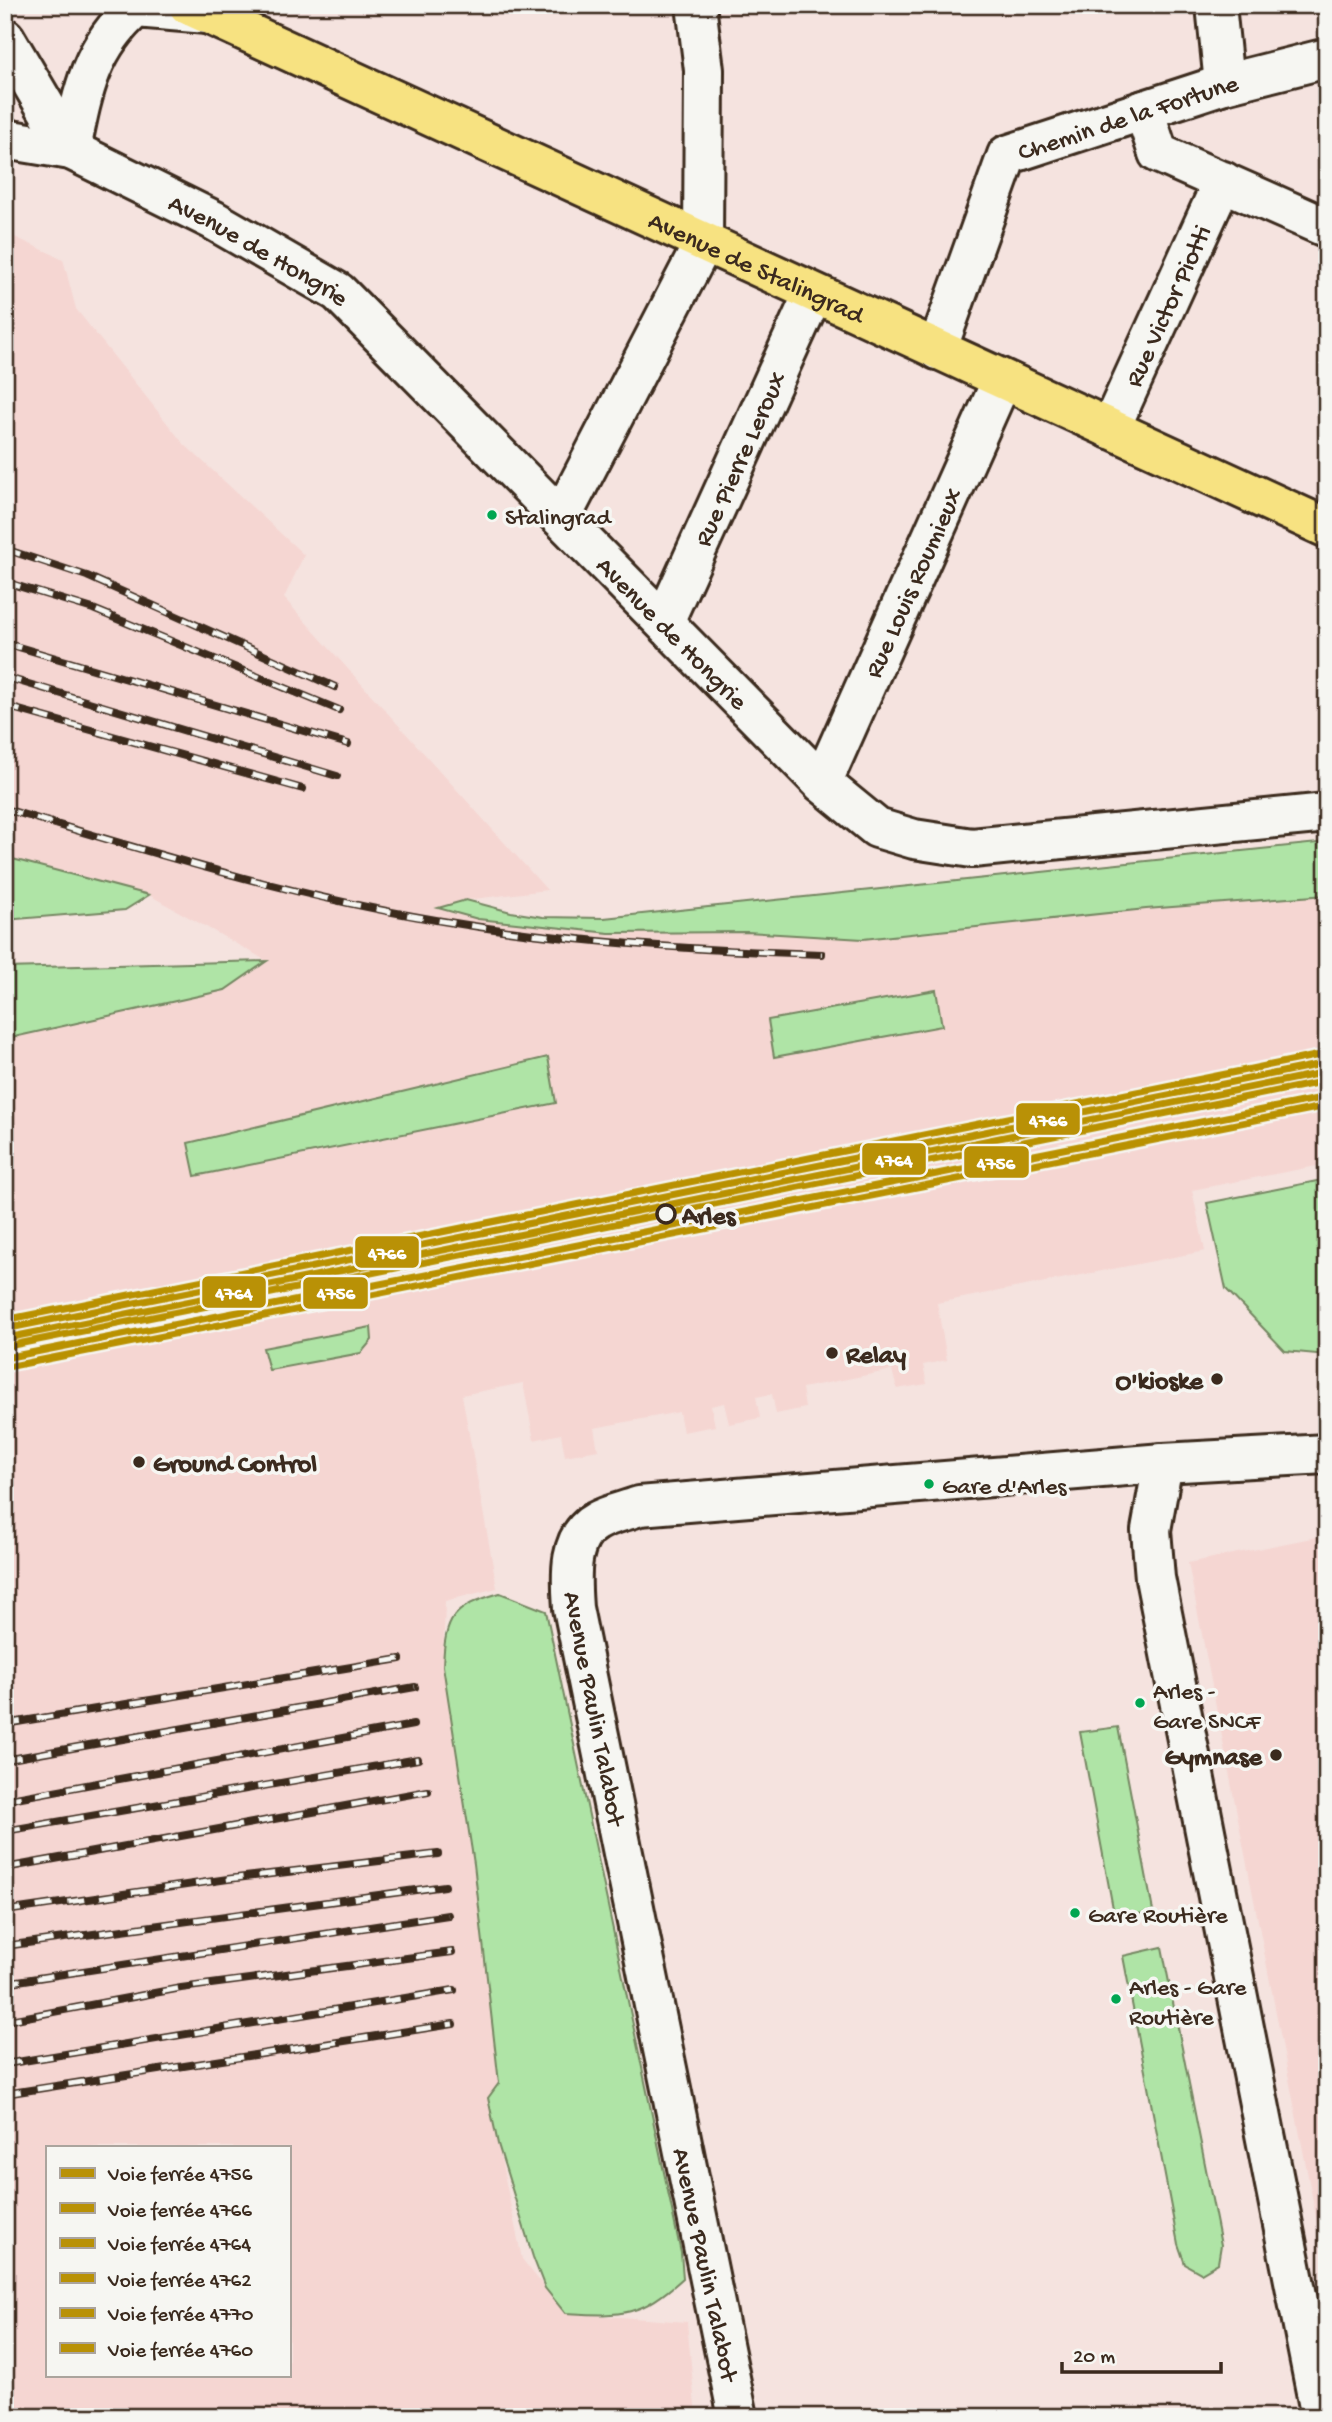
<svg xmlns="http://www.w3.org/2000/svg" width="1332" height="2422" font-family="'Gochi Hand',sans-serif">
<rect width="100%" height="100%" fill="#f5e3df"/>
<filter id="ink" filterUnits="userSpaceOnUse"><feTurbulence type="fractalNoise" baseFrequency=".0143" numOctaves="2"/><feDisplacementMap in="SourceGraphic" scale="14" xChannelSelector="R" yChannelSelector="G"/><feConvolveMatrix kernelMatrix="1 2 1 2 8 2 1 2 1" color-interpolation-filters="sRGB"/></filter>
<g filter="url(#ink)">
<g fill="#f5d6d2" fill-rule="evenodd">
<path d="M5,181L12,182L6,233L63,259L76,309L183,443L304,555L284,598L547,890L466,900L439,908L478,919L609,933L747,932L863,939L1146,909L1327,895V1164L1192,1190L1205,1251L937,1303L947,1360L923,1365L927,1384L897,1389L892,1370L802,1388L805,1408L776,1414L772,1394L756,1397L760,1418L729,1424L724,1403L711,1406L715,1426L683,1432L679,1412L594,1428L598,1450L565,1456L561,1434L534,1440L523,1383L462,1395L497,1588L445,1601L443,1666L484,1939L499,2083L488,2098L522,2259L565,2313L687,2322L696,2417H5V1039L225,990L267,961L149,895L5,857ZM47,2147H289V2375H47Z"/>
<polygon points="1327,1535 1327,2220 1317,2222 1188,1563"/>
</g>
<g fill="#afe4a6" stroke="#758762" stroke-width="2">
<polygon points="1327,842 1327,895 1146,909 863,939 747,932 609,933 478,919 438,908 466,900 511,912 543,917 604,918"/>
<polygon points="5,857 149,895 125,910 5,920"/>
<polygon points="267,961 225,990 5,1039 5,968"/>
<polygon points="936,990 942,1026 774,1057 768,1020"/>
<polygon points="548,1057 556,1103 195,1176 188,1143"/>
<polygon points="1327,1179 1327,1355 1285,1351 1226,1289 1207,1203"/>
<polygon points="371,1327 372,1340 361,1353 269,1370 263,1348"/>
<path d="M500,1593L546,1611L681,2253L683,2278C639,2318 622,2316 565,2313L545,2288L533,2257L498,2144L488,2098L499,2083L474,1864L443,1666C445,1617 452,1607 500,1593Z"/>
<polygon points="1118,1727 1153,1911 1115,1919 1080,1732"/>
<polygon points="1162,1947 1221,2245 1218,2263 1201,2273 1185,2264 1178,2244 1123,1956"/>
</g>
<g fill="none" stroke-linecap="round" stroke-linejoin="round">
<g stroke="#3b2a1e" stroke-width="44">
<g id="minor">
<polyline points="1216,5 1224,84"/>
<polyline points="5,38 71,150"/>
<polyline points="1144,110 1158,153 1327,228"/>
<path id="s1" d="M5,139L71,150L213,220L338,292L822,783L877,828L914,839L972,848L1327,813"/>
<path d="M71,150C82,94 90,47 136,8L207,14"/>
<path id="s2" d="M937,350L1007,155L1224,84L1327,58"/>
<path id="s3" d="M1110,429L1223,181"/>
<polyline points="561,518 703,244 704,70 696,5"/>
<path id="s4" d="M664,622L813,294"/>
<path id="s5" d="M822,783L1002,380"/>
<polyline points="1163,1463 1151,1530 1155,1578 1321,2417"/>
<path d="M738,2417L573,1608C571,1579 567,1537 597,1521C609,1514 626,1511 639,1506L1163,1463L1327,1454"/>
</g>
</g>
<g stroke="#3b2a1e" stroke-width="44">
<g id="major">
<path id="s6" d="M188,5L1327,528"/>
</g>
</g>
<use href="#minor" stroke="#f6f6f2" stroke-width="38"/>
<use href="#major" stroke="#f7e281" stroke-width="38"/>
<g stroke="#3b2a1e" stroke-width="8">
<g id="rail">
<polyline points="5,549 87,576 335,687"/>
<polyline points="5,582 93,609 339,710"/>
<polyline points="5,643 348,744"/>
<polyline points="5,677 337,776"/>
<polyline points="5,706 303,789"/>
<path d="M5,809C147,851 290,896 436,920C564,942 693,950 822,954"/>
<polyline points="5,1724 400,1659"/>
<polyline points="5,1760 415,1687"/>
<polyline points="5,1800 413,1725"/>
<polyline points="5,1831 418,1759"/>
<polyline points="5,1868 428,1791"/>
<polyline points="5,1911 228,1879 438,1854"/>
<polyline points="5,1946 445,1886"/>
<polyline points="5,1983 448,1915"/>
<polyline points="5,2021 181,1988 452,1952"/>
<polyline points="5,2064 454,1990"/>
<polyline points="5,2094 453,2024"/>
</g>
</g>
<use href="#rail" stroke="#f6f6f2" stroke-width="5" stroke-dasharray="16" stroke-linecap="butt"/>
<g stroke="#f6f6f2" stroke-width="12">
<polyline id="rail-1" points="5,1358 1327,1097"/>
</g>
<g stroke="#f6f6f2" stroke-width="12">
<polyline id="rail-2" points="5,1329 1327,1063"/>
</g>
<g stroke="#f6f6f2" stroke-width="12">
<polyline id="rail-3" points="7,1338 1327,1072"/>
</g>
<g stroke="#f6f6f2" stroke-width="12">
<polyline id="rail-4" points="5,1320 1325,1054"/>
</g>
<g stroke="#f6f6f2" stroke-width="12">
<polyline id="rail-5" points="8,1346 1327,1081"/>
</g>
<g stroke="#f6f6f2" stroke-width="12">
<polyline id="rail-6" points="7,1367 1327,1106"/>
</g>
<use href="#rail-1" stroke="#b99106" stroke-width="7"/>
<use href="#rail-2" stroke="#b99106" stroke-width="7"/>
<use href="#rail-3" stroke="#b99106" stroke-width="7"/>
<use href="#rail-4" stroke="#b99106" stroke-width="7"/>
<use href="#rail-5" stroke="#b99106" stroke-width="7"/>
<use href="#rail-6" stroke="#b99106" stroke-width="7"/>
</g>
</g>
<g fill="#00a651" stroke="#f6f6f2" stroke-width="2.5">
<circle cx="492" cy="515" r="6"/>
<circle cx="929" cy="1484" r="6"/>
<circle cx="1140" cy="1703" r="6"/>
<circle cx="1075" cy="1913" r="6"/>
<circle cx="1116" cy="1999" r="6"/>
</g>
<circle fill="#f6f6f2" stroke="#3b2a1e" stroke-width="3.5" cx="666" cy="1214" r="9"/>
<g fill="#3b2a1e" stroke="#f6f6f2" stroke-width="2.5">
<circle cx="832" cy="1353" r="7"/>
<circle cx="1217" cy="1379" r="7"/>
<circle cx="139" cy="1462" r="7"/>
<circle cx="1276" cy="1755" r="7"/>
</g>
<g text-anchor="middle" stroke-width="7" stroke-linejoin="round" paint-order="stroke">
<g font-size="24" fill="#3b2a1e" stroke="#f6f6f2" text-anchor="start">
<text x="505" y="524">Stalingrad</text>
<text x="942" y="1493">Gare d'Arles</text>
<text x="1153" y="1698">Arles -<tspan x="1153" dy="30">Gare SNCF</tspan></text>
<text x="1088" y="1922">Gare Routière</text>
<text x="1129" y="1994">Arles - Gare<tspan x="1129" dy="30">Routière</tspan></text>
</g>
<g font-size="26" fill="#3b2a1e" stroke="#f6f6f2">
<text dy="9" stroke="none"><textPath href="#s2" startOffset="334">Chemin de la Fortune</textPath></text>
<text dy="9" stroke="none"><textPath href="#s1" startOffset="280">Avenue de Hongrie</textPath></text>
<text dy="9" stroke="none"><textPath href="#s6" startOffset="626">Avenue de Stalingrad</textPath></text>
<text dy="9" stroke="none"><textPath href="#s3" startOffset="136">Rue Victor Piotti</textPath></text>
<text dy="9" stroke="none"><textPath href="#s4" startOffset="180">Rue Pierre Leroux</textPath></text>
<text dy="9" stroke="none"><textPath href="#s5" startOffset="220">Rue Louis Roumieux</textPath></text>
<text dy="9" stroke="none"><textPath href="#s1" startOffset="847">Avenue de Hongrie</textPath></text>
<text transform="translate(596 1708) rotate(79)" y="9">Avenue Paulin Talabot</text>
<text transform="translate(707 2264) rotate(78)" y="9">Avenue Paulin Talabot</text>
</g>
<g font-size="26" font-weight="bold" fill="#3b2a1e" stroke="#f6f6f2" text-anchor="start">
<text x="682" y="1223">Arles</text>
</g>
<g font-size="26" font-weight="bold" fill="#3b2a1e" stroke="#f6f6f2" text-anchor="start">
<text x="846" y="1362">Relay</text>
<text x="1203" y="1388" text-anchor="end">O'kioske</text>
<text x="153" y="1471">Ground Control</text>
<text x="1262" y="1764" text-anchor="end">Gymnase</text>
</g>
</g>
<g stroke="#f6f6f2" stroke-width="2.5">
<rect x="1015" y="1102" width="66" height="34" rx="7" fill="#b99106"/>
<rect x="861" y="1142" width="66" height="34" rx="7" fill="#b99106"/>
<rect x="963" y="1145" width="67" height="34" rx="7" fill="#b99106"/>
<rect x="354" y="1235" width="66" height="34" rx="7" fill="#b99106"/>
<rect x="201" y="1275" width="66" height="34" rx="7" fill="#b99106"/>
<rect x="302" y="1276" width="67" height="34" rx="7" fill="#b99106"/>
</g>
<g font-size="19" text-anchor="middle" font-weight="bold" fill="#fff">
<text x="1048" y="1126">4766</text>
<text x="894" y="1166">4764</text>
<text x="996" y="1169">4756</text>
<text x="387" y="1259">4766</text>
<text x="234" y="1299">4764</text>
<text x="336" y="1299">4756</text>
</g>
<rect width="1332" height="2422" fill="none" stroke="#f6f6f2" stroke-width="28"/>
<rect x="14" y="14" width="1304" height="2394" fill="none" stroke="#3b2a1e" stroke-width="2.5" filter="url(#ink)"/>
<rect x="46" y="2146" width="245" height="231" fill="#f6f6f2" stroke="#aba49d" stroke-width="2"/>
<rect x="60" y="2168" width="35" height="10" fill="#b99106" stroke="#aba49d" stroke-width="2"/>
<text x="108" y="2180" font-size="21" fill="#3b2a1e">Voie ferrée 4756</text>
<rect x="60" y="2203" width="35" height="10" fill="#b99106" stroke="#aba49d" stroke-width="2"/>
<text x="108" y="2216" font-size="21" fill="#3b2a1e">Voie ferrée 4766</text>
<rect x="60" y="2238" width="35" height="10" fill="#b99106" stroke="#aba49d" stroke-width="2"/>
<text x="108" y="2250" font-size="21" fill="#3b2a1e">Voie ferrée 4764</text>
<rect x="60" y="2273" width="35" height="10" fill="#b99106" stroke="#aba49d" stroke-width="2"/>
<text x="108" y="2286" font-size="21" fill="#3b2a1e">Voie ferrée 4762</text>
<rect x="60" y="2308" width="35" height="10" fill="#b99106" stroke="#aba49d" stroke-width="2"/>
<text x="108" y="2320" font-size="21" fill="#3b2a1e">Voie ferrée 4770</text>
<rect x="60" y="2343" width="35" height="10" fill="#b99106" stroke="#aba49d" stroke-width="2"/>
<text x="108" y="2356" font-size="21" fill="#3b2a1e">Voie ferrée 4760</text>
<path d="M1062 2362v10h159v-10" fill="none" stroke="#3b2a1e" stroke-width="3.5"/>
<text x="1073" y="2362" font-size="21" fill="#3b2a1e" stroke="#f6f6f2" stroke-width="5" paint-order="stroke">20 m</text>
</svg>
